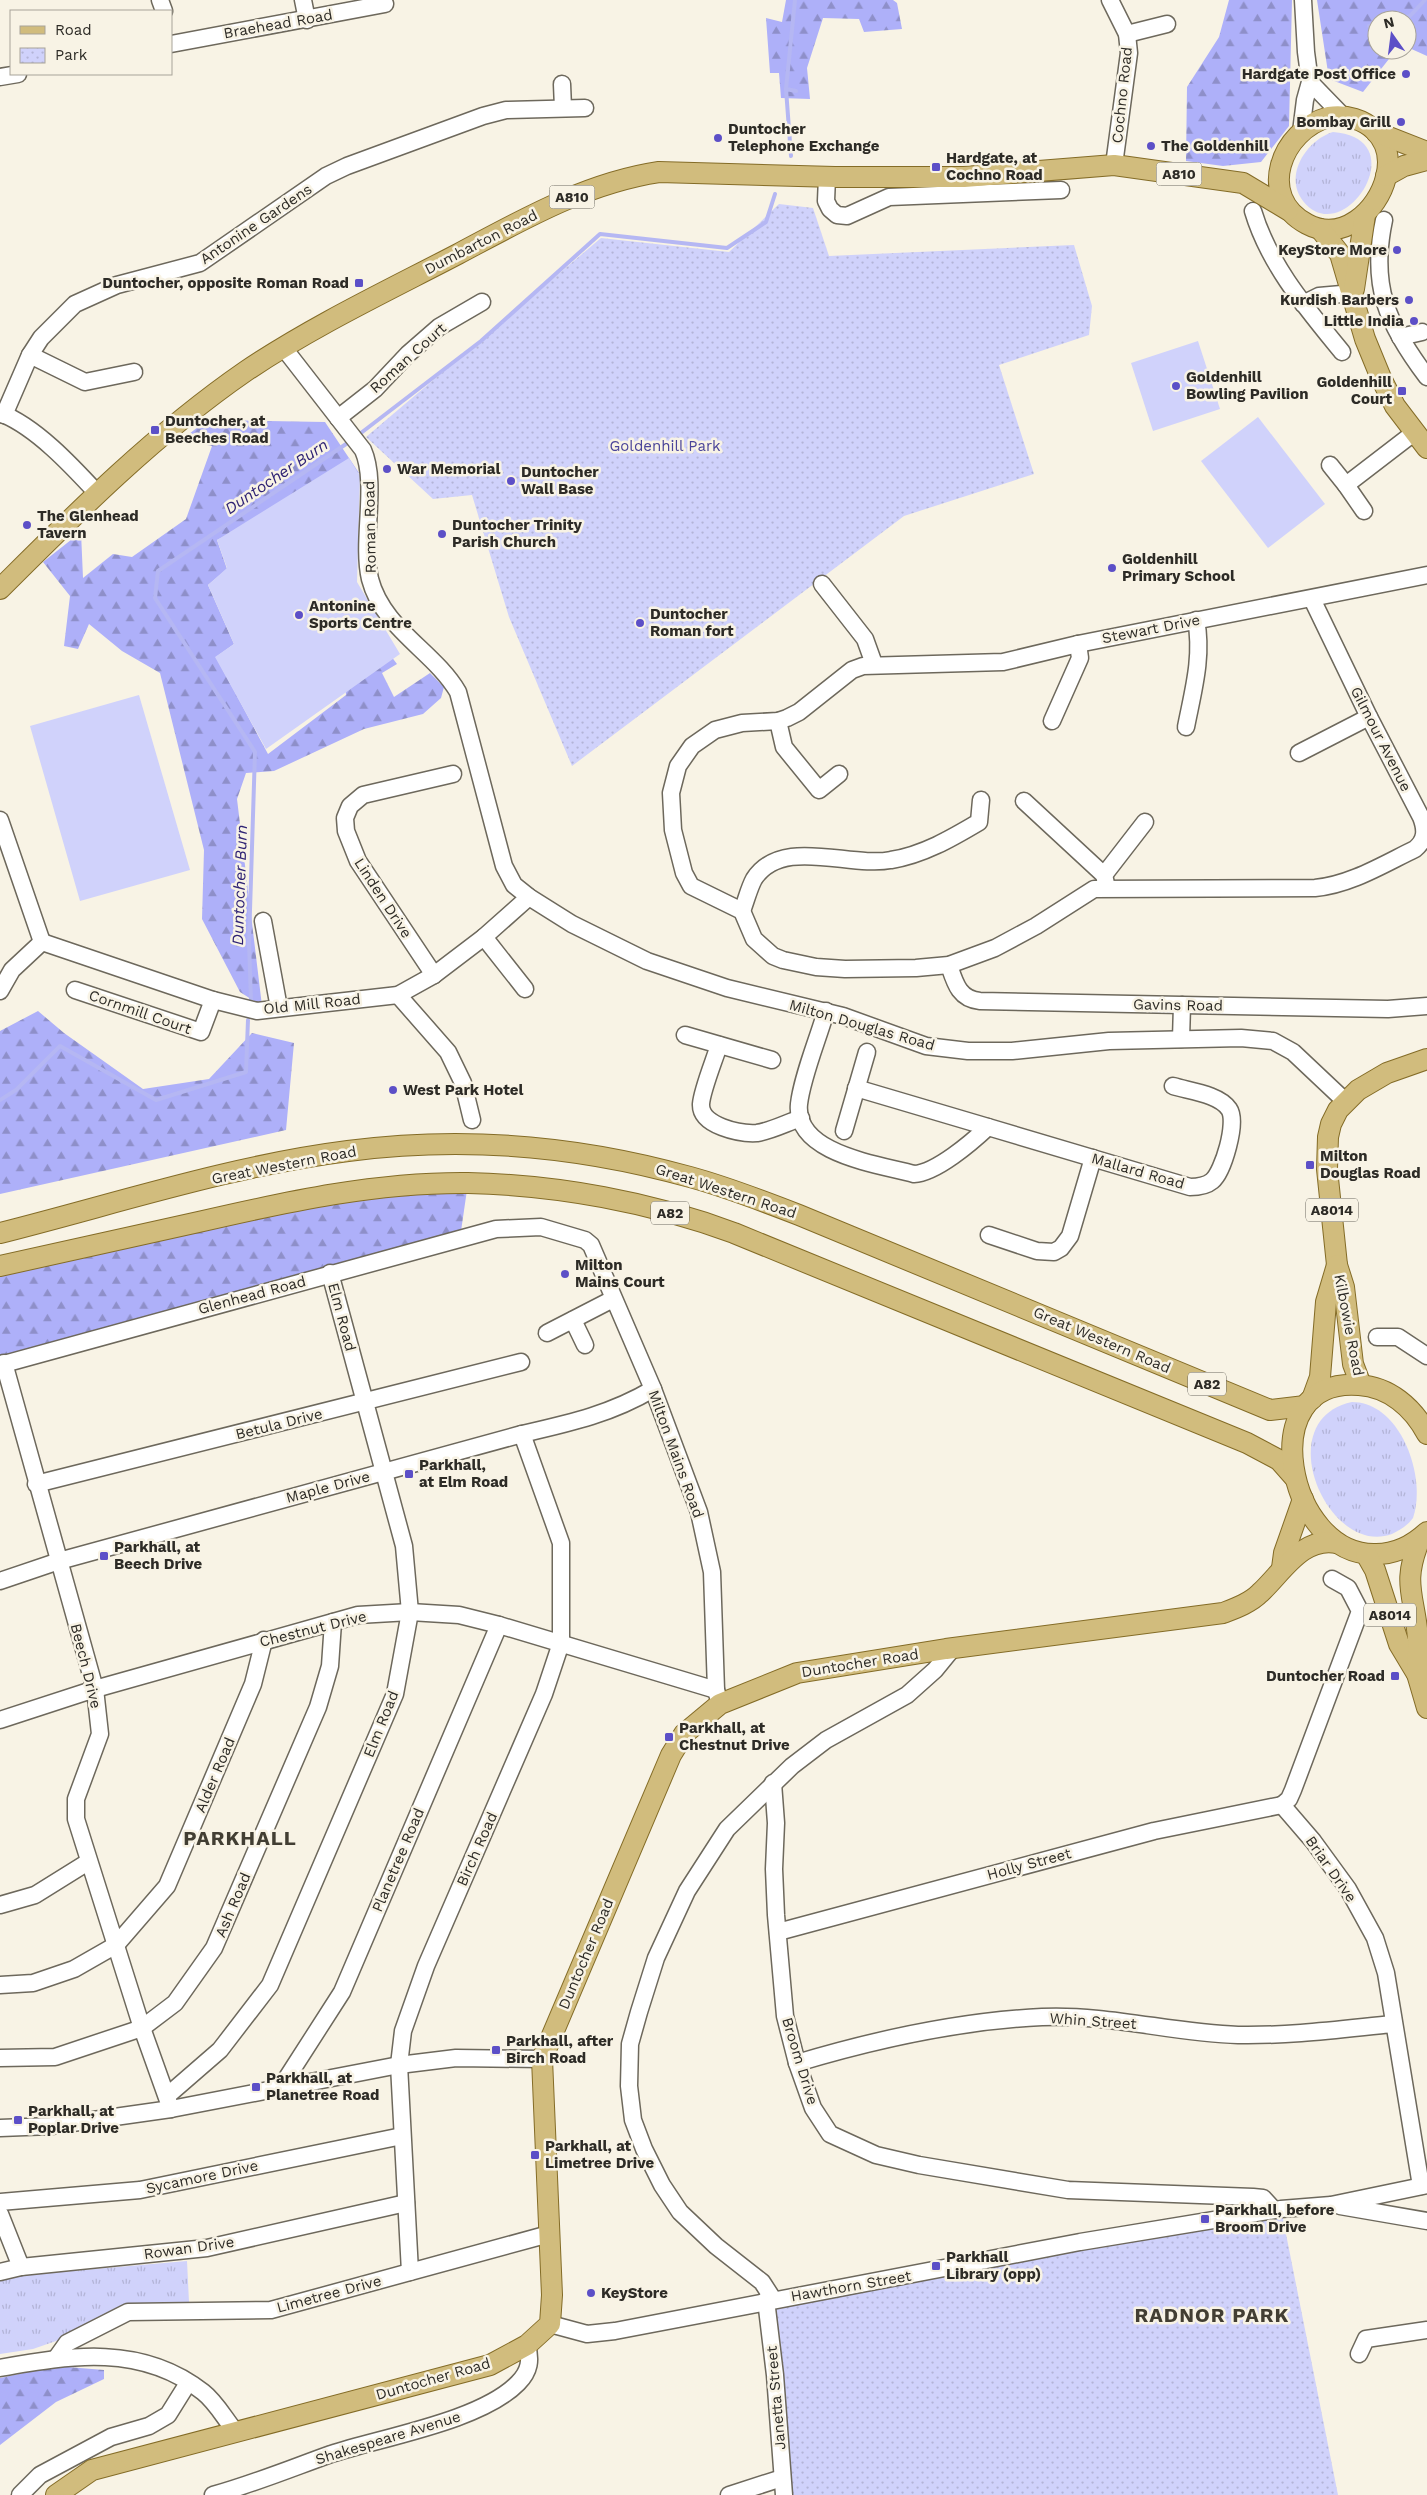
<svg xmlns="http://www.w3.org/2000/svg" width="1427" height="2495" font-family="'Work Sans',sans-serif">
<defs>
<pattern id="grass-tufts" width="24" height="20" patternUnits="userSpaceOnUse" patternTransform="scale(1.25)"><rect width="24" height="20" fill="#d0d2fb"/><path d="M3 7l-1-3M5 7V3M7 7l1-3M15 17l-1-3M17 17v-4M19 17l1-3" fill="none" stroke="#b3b4d7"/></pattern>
<pattern id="forest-firs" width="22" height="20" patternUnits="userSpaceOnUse" patternTransform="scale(1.25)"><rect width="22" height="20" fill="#aeb0f9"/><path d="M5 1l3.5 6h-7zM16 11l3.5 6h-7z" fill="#8e8fc9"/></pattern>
<pattern id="park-dots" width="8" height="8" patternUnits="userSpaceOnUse" patternTransform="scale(1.25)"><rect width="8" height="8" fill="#d0d2fb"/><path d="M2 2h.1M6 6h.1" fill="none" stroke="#b3b4d7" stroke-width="1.8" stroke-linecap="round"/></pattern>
</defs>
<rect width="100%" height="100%" fill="#f8f3e5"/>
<g fill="url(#grass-tufts)">
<path d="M1333,132C1417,138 1343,252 1303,201C1283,175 1307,140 1333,132Z"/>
<path d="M1352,1402C1401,1402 1427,1478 1413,1518C1407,1526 1400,1530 1392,1534C1328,1558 1268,1420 1352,1402Z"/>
<polygon points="187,2261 189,2302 122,2309 56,2341 33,2349 0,2354 0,2280 14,2276"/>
</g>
<g fill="url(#forest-firs)">
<polygon points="786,0 893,0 897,3 902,29 864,32 859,19 823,18 807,68 810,99 781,98 779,73 770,73 766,18 782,22"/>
<polygon points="1229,0 1292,0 1289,126 1261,162 1223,166 1186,161 1187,87 1219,37"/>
<polygon points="1317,0 1427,0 1427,56 1407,47 1407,20 1377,20 1377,50 1396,50 1363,92 1329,79"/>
<polygon points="207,420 325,422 359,473 217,540 227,569 208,585 234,644 216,657 268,754 346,695 342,638 356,610 397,664 382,673 394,697 430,673 444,687 441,698 423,714 364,729 274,771 246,773 237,799 262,1006 240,992 202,919 204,850 160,673 122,651 89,624 78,649 64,646 70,596 43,562 81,532 83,578 113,554 132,557 186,519 212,446 196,443 189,434"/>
<polygon points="38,1011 64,1033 143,1089 209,1079 252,1033 294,1043 286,1130 0,1194 0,1031"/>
<polygon points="468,1183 460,1238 0,1365 0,1266 301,1199"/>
<polygon points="56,2366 104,2370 104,2379 56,2402 0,2445 0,2378"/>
</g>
<g fill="url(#park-dots)">
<polygon points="779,204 813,208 829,256 1074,245 1092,306 1089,335 999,365 1034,474 904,516 572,766 509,617 472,495 433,499 366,437 601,238 729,252"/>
<polygon points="1281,2209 1338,2495 784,2495 766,2300"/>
</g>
<g fill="#d0d2fb">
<polygon points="1198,341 1220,409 1153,431 1131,363"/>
<polygon points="1258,417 1325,504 1268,548 1201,461"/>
<polygon points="349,458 360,476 357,582 400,654 266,749 215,657 234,644 208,585 227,568 217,540"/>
<polygon points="139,695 190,870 80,901 30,726"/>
</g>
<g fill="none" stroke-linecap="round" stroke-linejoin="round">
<g stroke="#b5b7f3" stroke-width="4">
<polyline points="1392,20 1410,16 1425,0"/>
<polyline points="1369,26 1377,24"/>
<polyline points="786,89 796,91"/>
<polyline points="791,156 786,89 795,0"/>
<polyline points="357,436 481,341 600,234 727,248 766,222 775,194"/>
<polyline points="251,1001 249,942 255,752 155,598 158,571 352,440"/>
<polyline points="0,1100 16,1090 60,1046 156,1100 246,1072 248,1020"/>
</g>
<g stroke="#6d685c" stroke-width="19">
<g id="minor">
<polyline points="160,0 164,11"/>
<polyline points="303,0 307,20"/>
<polyline points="1110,0 1127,34 1129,53 1114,165"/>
<polyline points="1127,34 1167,24"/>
<polyline points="171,44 385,4"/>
<polyline points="0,77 18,74"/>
<polyline points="1310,82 1343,116"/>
<polyline points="562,84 563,108"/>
<polyline points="1301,132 1305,100 1310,82 1306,52 1303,0"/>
<polyline points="827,177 826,201 830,209 837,215 847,216 889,197 1061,190"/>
<path d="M1253,211C1269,265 1307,309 1342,352"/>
<path d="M1384,220C1370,286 1387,324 1427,377"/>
<polyline points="1303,304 1319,296 1353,293"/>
<polyline points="1400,337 1422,332"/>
<path d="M283,347L363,450C378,484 361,540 370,579C383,629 434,651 458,692L504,866L514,885L529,897L572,924L647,961L727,988L843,1016L926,1046L968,1051H1012L1109,1041L1241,1038L1273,1041L1293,1052L1345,1101"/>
<polyline points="30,355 85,382 134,372"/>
<path d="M0,413C35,426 72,466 97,493"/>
<polyline points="4,415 30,355 41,338 75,304 117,285 200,263 326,176 347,166 483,116 506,110 585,108"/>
<polyline points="338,418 375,389 408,354 439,327 482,302"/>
<polyline points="1330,465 1346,485"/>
<polyline points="1364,511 1346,485 1415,432"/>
<polyline points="822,584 865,639 874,664"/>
<path d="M1312,599L1369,717L1421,817C1426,830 1426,840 1415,849C1384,864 1350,885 1315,888L1094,889L1036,926L995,948L949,965L916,968L845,969L816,967L783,960L773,956L754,939L742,911L691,886L684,873L673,830L671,793L678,766L692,746L715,730L742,723L778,721L787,718L799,712L852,670L863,666L1003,662L1078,644L1427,575"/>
<polyline points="778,721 784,747 819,790 839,774"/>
<polyline points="1052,721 1080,658 1078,644"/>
<path d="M1186,727C1193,691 1203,657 1196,620"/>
<polyline points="1299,753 1369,717"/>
<polyline points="1024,801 1104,875 1107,888"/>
<polyline points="0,820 42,942"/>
<polyline points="1104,875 1145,822"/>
<path d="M742,911C746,901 749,888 754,879C782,836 849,868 891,860C923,855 952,838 979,822L981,800"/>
<polyline points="263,921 279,1008"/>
<polyline points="484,937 525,989"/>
<polyline points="42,942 213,1000 257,1011 398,995 434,975 484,937 529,897"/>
<path d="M949,965C955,983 959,999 980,1001L1388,1009L1427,1006"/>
<polyline points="434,975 358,861 346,831 345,818 350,806 363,795 453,774"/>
<polyline points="75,990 201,1032 213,1000"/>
<polyline points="0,991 12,970 42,942"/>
<polyline points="398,995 448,1052 463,1083 472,1120"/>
<path d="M826,1011C818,1039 802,1077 799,1104C794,1154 878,1164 914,1174C936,1173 972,1142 988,1127L1190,1187C1198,1187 1206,1186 1212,1181C1223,1172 1238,1122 1229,1109C1219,1094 1189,1091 1173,1086"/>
<polyline points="685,1035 772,1060"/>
<polyline points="1181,1039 1182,1005"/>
<path d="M719,1045C714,1061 702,1090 701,1104C700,1126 740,1134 757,1133C771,1131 786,1123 801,1118"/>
<polyline points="856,1088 988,1127"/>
<polyline points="844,1131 867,1052"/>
<polyline points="989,1235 1037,1251 1054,1252 1061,1248 1070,1236 1093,1158"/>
<polyline points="573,1320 585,1345"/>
<polyline points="547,1333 613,1299"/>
<polyline points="1377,1337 1398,1337 1427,1356"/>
<polyline points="4,1363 95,1689 100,1734 76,1799 76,1819 142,2028 171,2109"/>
<polyline points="0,1365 496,1229 541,1227 585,1240 591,1245 653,1389 699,1512 712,1572 716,1690 720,1704"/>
<polyline points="36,1484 521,1362"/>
<polyline points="1332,1579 1348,1588 1360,1611 1293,1790 1289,1799 1282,1805 1313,1841 1348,1889 1375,1938 1386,1973 1421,2186"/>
<path d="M0,1581L59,1561L522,1434C570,1423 611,1414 653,1389"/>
<polyline points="0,1720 95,1689 358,1615 410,1612 459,1615 499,1625 716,1690"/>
<polyline points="773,1783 776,1823 774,1869 776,1915 785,2016 797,2063 813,2108 830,2134 876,2155 919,2165 1068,2190 1253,2197 1263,2198 1274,2210"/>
<polyline points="0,1905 35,1895 88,1862"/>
<polyline points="778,1932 1154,1831 1282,1805"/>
<polyline points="0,1985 33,1983 74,1969 116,1945 167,1886 253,1684 264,1640"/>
<polyline points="0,2058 55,2057 142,2028 175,2003 214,1948 318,1707 330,1666 333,1622"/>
<path d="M797,2063C877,2039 959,2021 1042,2017C1108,2014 1173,2033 1238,2035C1290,2036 1342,2029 1393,2024"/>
<polyline points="281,2087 342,1992 499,1625"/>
<polyline points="167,2096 220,2050 270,1985 395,1694 410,1612 404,1546 330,1273"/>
<polyline points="0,2128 51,2126 171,2109 399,2065 456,2058 542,2059"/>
<polyline points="0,2202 140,2190 402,2136"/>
<polyline points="1340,2206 1427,2221"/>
<polyline points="0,2214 21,2267"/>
<polyline points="0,2272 21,2267 207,2248 406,2203"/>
<polyline points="410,2272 399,2065 403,2031 426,1966 544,1694 561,1643 561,1543 522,1434"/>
<polyline points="773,2299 762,2282 716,2246 680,2212 662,2185 644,2149 633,2120 629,2086 630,2044 639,2012 656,1958 687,1891 727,1829 792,1766 826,1740 907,1695 935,1670 953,1648"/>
<polyline points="766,2300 775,2375 784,2495"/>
<polyline points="550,2324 587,2334 615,2331 1080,2242 1281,2209 1331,2205 1427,2185"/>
<polyline points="1359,2354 1366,2339 1427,2330"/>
<polyline points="57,2357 67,2343 128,2312 271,2310 549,2234"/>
<path d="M0,2368C71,2355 142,2344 203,2392C216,2402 225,2419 235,2431"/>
<polyline points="20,2495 40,2475 111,2437 149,2426 168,2415 188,2383"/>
<path d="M213,2495C253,2484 292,2468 331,2454C383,2437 481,2421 518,2383C530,2371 531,2360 527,2345"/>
<polyline points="729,2495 782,2478"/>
</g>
</g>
<g stroke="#846c27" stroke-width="22">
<g id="major">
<path d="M1329,117C1365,112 1396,138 1386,177C1378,211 1342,243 1307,224C1256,197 1281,130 1329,117Z"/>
<polyline points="1376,132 1427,152"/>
<polyline points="1386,176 1404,166 1427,160"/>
<polyline points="1320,229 1340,254 1365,339 1381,378 1395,406 1427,448"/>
<polyline points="1354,289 1365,215"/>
<path d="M0,589C77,512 156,433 246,371C313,326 387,291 458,254C522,220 586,183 659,172L835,177H964L1114,165L1243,183L1288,210"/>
<path d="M0,1233C115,1204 230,1166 348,1151C462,1136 579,1146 690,1177C727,1187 763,1201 799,1215L1270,1410L1305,1406"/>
<path d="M0,1266C68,1251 135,1236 203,1221C290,1201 378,1182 468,1183C557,1185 651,1202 734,1233L1247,1443L1279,1460L1294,1477"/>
<polyline points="1361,1385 1353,1364 1344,1287 1337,1265 1327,1169 1328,1137 1331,1124 1338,1110 1358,1090 1387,1073 1427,1059"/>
<polyline points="1312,1399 1320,1377 1326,1302 1337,1265"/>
<path d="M1427,1434C1413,1407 1389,1387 1359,1385C1251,1376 1287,1557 1376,1554C1396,1554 1413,1545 1427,1532"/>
<polyline points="1366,1554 1375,1570 1399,1644 1417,1674 1427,1708"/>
<polyline points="1282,1568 1284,1553 1303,1499"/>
<path d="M1417,1674C1417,1662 1419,1650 1418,1639C1415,1595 1401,1585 1420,1539"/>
<path d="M56,2495L92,2470L490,2365L527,2345L550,2324L552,2295L542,2059L671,1755L684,1734L720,1704L797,1673L946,1649L1223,1613C1236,1608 1250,1603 1260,1593C1282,1573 1302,1536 1337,1543"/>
</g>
</g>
<use href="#minor" stroke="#fff" stroke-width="16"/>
<use href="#major" stroke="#d1bc7d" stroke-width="20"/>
</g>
<g fill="#5c4fc7" stroke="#f8f3e5" stroke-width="2">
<circle cx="1406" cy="74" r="5"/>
<circle cx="1401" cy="122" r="5"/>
<circle cx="718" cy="138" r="5"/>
<circle cx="1151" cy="146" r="5"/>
<rect x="931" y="162" width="10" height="10" rx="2.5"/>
<circle cx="1397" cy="250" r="5"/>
<rect x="354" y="278" width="10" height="10" rx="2.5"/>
<circle cx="1409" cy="300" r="5"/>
<circle cx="1414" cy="321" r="5"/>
<circle cx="1176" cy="386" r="5"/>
<rect x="1397" y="386" width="10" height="10" rx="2.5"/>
<rect x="150" y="425" width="10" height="10" rx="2.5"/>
<circle cx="387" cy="469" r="5"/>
<circle cx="511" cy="481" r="5"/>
<circle cx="27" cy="525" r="5"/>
<circle cx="442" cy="534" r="5"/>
<circle cx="1112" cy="568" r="5"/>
<circle cx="299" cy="615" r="5"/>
<circle cx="640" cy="623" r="5"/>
<circle cx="393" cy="1090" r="5"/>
<rect x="1305" y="1160" width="10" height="10" rx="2.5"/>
<circle cx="565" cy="1274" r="5"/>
<rect x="404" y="1469" width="10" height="10" rx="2.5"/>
<rect x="99" y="1551" width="10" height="10" rx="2.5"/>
<rect x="1390" y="1671" width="10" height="10" rx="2.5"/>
<rect x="664" y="1732" width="10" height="10" rx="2.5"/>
<rect x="491" y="2045" width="10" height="10" rx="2.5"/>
<rect x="251" y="2082" width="10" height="10" rx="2.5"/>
<rect x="13" y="2115" width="10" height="10" rx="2.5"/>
<rect x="530" y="2150" width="10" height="10" rx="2.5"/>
<rect x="1200" y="2214" width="10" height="10" rx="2.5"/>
<rect x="931" y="2261" width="10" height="10" rx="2.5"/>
<circle cx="591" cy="2293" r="5"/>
</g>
<g text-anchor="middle" stroke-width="5" stroke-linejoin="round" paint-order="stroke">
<g fill="#f8f3e5" stroke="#6a675f" stroke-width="1">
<rect x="1156.5" y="162.5" width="45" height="23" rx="4"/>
<rect x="549.5" y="185.5" width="45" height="23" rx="4"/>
<rect x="1306" y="1198.5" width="52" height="23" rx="4"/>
<rect x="651" y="1201.5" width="38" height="23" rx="4"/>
<rect x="1188" y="1372.5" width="38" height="23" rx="4"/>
<rect x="1364" y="1603.5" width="52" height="23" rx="4"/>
</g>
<g font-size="14" font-weight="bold" fill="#2d2b26">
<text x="1179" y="179">A810</text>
<text x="572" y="202">A810</text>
<text x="1332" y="1215">A8014</text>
<text x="670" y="1218">A82</text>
<text x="1207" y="1389">A82</text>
<text x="1390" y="1620">A8014</text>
</g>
<g font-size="15" fill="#2d2b26" stroke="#f8f3e5">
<text transform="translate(278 24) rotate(-10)" y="5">Braehead Road</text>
<text transform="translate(1122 95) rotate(-84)" y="5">Cochno Road</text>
<text transform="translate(256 224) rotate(-34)" y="5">Antonine Gardens</text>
<text transform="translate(481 242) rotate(-27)" y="5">Dumbarton Road</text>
<text transform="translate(408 358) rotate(-42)" y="5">Roman Court</text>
<text transform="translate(370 527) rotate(-91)" y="5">Roman Road</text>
<text transform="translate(1151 629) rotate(-11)" y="5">Stewart Drive</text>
<text transform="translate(1381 739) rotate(63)" y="5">Gilmour Avenue</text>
<text transform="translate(383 898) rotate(57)" y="5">Linden Drive</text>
<text transform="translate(312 1004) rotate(-6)" y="5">Old Mill Road</text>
<text transform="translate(1178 1005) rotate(1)" y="5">Gavins Road</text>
<text transform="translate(140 1012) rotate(19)" y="5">Cornmill Court</text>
<text transform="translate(862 1025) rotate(16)" y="5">Milton Douglas Road</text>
<text transform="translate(284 1165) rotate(-11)" y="5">Great Western Road</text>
<text transform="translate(1138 1171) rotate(16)" y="5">Mallard Road</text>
<text transform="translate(726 1191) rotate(18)" y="5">Great Western Road</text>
<text transform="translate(252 1295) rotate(-15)" y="5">Glenhead Road</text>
<text transform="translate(342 1317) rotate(75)" y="5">Elm Road</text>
<text transform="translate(1349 1325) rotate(79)" y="5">Kilbowie Road</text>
<text transform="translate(1102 1340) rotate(23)" y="5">Great Western Road</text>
<text transform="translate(279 1424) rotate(-14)" y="5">Betula Drive</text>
<text transform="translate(676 1454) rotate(70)" y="5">Milton Mains Road</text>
<text transform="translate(328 1487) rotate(-15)" y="5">Maple Drive</text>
<text transform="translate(313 1629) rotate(-14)" y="5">Chestnut Drive</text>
<text transform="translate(860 1663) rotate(-9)" y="5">Duntocher Road</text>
<text transform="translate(86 1666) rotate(76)" y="5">Beech Drive</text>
<text transform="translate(381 1724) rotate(-68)" y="5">Elm Road</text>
<text transform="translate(215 1775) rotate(-67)" y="5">Alder Road</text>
<text transform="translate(477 1849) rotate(-66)" y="5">Birch Road</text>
<text transform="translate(398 1860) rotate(-67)" y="5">Planetree Road</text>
<text transform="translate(1029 1864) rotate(-15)" y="5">Holly Street</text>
<text transform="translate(1331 1869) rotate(55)" y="5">Briar Drive</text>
<text transform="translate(233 1905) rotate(-67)" y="5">Ash Road</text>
<text transform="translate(586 1954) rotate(-67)" y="5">Duntocher Road</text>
<text transform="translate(1093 2021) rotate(4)" y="5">Whin Street</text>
<text transform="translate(800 2061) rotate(73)" y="5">Broom Drive</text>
<text transform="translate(202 2177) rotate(-12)" y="5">Sycamore Drive</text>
<text transform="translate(189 2248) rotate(-8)" y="5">Rowan Drive</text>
<text transform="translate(851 2286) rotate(-10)" y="5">Hawthorn Street</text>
<text transform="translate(329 2294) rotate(-15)" y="5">Limetree Drive</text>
<text transform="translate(433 2379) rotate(-16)" y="5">Duntocher Road</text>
<text transform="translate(776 2398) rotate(-95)" y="5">Janetta Street</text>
<text transform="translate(388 2438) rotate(-17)" y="5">Shakespeare Avenue</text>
</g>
<g font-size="15" font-weight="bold" fill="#2d2b26" stroke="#f8f3e5" text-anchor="start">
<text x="1396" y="79" text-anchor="end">Hardgate Post Office</text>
<text x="1391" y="127" text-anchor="end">Bombay Grill</text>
<text x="728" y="134">Duntocher<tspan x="728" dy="17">Telephone Exchange</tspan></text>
<text x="1161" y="151">The Goldenhill</text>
<text x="946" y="163">Hardgate, at<tspan x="946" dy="17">Cochno Road</tspan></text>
<text x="1387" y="255" text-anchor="end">KeyStore More</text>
<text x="349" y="288" text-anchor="end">Duntocher, opposite Roman Road</text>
<text x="1399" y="305" text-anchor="end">Kurdish Barbers</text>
<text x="1404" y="326" text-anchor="end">Little India</text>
<text x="1186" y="382">Goldenhill<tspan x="1186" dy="17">Bowling Pavilion</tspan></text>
<text x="1392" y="387" text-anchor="end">Goldenhill<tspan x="1392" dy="17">Court</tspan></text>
<text x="165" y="426">Duntocher, at<tspan x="165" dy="17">Beeches Road</tspan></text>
<text x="397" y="474">War Memorial</text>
<text x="521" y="477">Duntocher<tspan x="521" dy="17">Wall Base</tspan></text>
<text x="37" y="521">The Glenhead<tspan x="37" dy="17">Tavern</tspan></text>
<text x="452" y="530">Duntocher Trinity<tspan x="452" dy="17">Parish Church</tspan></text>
<text x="1122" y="564">Goldenhill<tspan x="1122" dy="17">Primary School</tspan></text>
<text x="309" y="611">Antonine<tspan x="309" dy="17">Sports Centre</tspan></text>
<text x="650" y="619">Duntocher<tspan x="650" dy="17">Roman fort</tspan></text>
<text x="403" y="1095">West Park Hotel</text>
<text x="1320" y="1161">Milton<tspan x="1320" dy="17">Douglas Road</tspan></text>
<text x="575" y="1270">Milton<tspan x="575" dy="17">Mains Court</tspan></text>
<text x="419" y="1470">Parkhall,<tspan x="419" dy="17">at Elm Road</tspan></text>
<text x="114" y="1552">Parkhall, at<tspan x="114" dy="17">Beech Drive</tspan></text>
<text x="1385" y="1681" text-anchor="end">Duntocher Road</text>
<text x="679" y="1733">Parkhall, at<tspan x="679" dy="17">Chestnut Drive</tspan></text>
<text x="506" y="2046">Parkhall, after<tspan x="506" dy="17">Birch Road</tspan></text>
<text x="266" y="2083">Parkhall, at<tspan x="266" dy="17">Planetree Road</tspan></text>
<text x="28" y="2116">Parkhall, at<tspan x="28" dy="17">Poplar Drive</tspan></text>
<text x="545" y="2151">Parkhall, at<tspan x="545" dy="17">Limetree Drive</tspan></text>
<text x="1215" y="2215">Parkhall, before<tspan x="1215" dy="17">Broom Drive</tspan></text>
<text x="946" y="2262">Parkhall<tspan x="946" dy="17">Library (opp)</tspan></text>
<text x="601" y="2298">KeyStore</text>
</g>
<g font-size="15" fill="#4a4499" stroke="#f8f3e5">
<text x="665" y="451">Goldenhill Park</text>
</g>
<g font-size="16" font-style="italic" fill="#2e2274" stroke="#f8f3e5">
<text transform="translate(276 476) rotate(-34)" y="6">Duntocher Burn</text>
<text transform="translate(239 885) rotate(-88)" y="6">Duntocher Burn</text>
</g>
<g font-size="20" font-weight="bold" letter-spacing="1" fill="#423e33" stroke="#f8f3e5">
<text x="240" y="1845">PARKHALL</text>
<text x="1212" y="2322">RADNOR PARK</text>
</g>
</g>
<rect x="10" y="10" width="162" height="65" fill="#f8f3e5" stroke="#a7a399"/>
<rect x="20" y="26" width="25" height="8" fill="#d1bc7d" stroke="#a7a399"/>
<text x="55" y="35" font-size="15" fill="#2d2b26">Road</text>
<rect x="20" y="48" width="25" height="15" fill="url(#park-dots)" stroke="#a7a399"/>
<text x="55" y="60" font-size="15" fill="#2d2b26">Park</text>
<g transform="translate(1392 35) rotate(346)"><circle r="24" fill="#f8f3e5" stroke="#a7a399"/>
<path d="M0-4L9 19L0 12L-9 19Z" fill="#5c4fc7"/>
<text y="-8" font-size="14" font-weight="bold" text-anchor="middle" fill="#2d2b26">N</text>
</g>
</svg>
